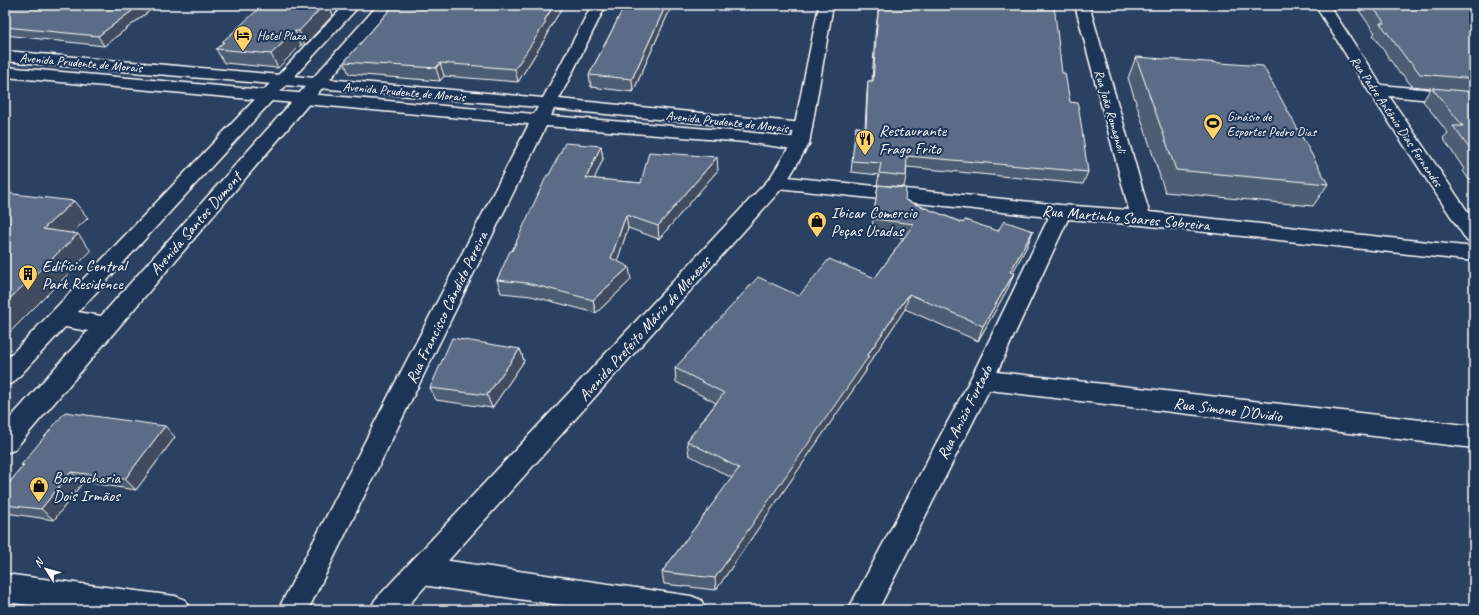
<svg xmlns="http://www.w3.org/2000/svg" width="1479" height="615" font-family="Caveat,sans-serif">
<rect width="100%" height="100%" fill="#2a4161"/>
<filter id="ink" filterUnits="userSpaceOnUse"><feTurbulence type="fractalNoise" baseFrequency=".025" numOctaves="2"/><feDisplacementMap in="SourceGraphic" scale="8" xChannelSelector="R" yChannelSelector="G"/><feConvolveMatrix kernelMatrix="1 2 1 2 8 2 1 2 1" color-interpolation-filters="sRGB"/></filter>
<g filter="url(#ink)">
<g fill="none" stroke-linecap="round" stroke-linejoin="round">
<g stroke="#fff" stroke-width="3">
<g id="street">
<polygon points="592,5 606,5 559,99 803,123 809,124 812,128 809,132 803,133 554,109 551,116 745,132 800,138 806,140 809,144 806,148 800,150 745,142 546,126 308,610 278,610 529,124 5,77 5,67 534,114 538,107 5,61 5,51 543,98"/>
<polygon points="1075,5 1089,5 1149,212 1474,247 1474,261 1141,225 1068,219 997,372 1474,426 1474,448 989,390 878,610 848,610 971,378 1049,217 777,188 770,186 768,182 770,178 777,176 1061,205 1129,210"/>
<polygon points="1315,5 1329,5 1381,85 1474,94 1474,104 1389,96 1474,221 1474,243 1467,241 1368,90"/>
<polygon points="422,557 691,596 701,600 706,610 594,610 422,585 412,581 408,571 412,561"/>
<polygon points="5,574 175,596 185,600 190,610 66,610 5,602"/>
</g>
</g>
<g stroke="#fff" stroke-width="3">
<polygon id="secondary" points="345,5 360,5 78,312 101,316 378,5 393,5 14,450 5,453 5,424 88,331 65,327 13,383 5,385 5,361"/>
</g>
<g stroke="#fff" stroke-width="3">
<polygon id="primary" points="819,5 833,5 809,144 784,186 404,610 370,610 375,600 770,178 791,144"/>
</g>
<use href="#street" fill="#1d3557" fill-rule="evenodd"/>
<use href="#secondary" fill="#1d3557" fill-rule="evenodd"/>
<use href="#primary" fill="#1d3557" fill-rule="evenodd"/>
</g>
<g fill="#4e5d73" stroke="#fff">
<polygon points="5,5 89,7 92,5 157,5 104,46 5,35"/>
<polygon points="394,5 564,5 548,31 548,34 518,82 444,76 440,81 349,74 344,62"/>
<polygon points="625,5 672,5 633,92 591,87 589,75"/>
<polygon points="879,5 1062,73 1088,172 1083,184 907,167 906,176 904,187 877,185 879,175 851,172 856,127 865,128 867,92 868,81 872,81 875,35"/>
<polygon points="1355,5 1474,5 1474,187 1463,171 1464,169 1443,138 1448,133 1423,101 1431,88 1412,86 1402,74 1400,74 1373,35 1375,33"/>
<polygon points="333,15 305,45 301,45 278,68 224,63 216,49 223,43 222,42"/>
<polygon points="1136,57 1328,184 1313,206 1165,192 1128,78"/>
<polygon points="601,146 603,159 594,179 641,183 718,170 659,239 628,228 617,261 631,280 596,313 531,296 501,293 497,280 512,251 549,175"/>
<polygon points="878,185 905,200 963,223 998,231 1033,231 1027,246 1012,273 1014,273 1008,288 978,341 905,309 866,368 866,371 716,590 664,584 662,572 732,478 689,455 687,441 716,403 676,382 675,368 799,296 875,278 904,238 871,234"/>
<polygon points="520,349 524,361 492,408 436,400 430,388"/>
<polygon points="175,437 136,490 83,482 54,520 6,513 5,512 5,488 23,466 21,465"/>
</g>
<g fill="#404c5e" stroke="#fff">
<polygon points="140,5 157,5 104,46 98,36"/>
<polygon points="324,5 329,5 333,15 305,45 299,31"/>
<polygon points="554,5 564,5 548,31 548,34 518,82 515,69"/>
<polygon points="666,5 672,5 633,92 632,79"/>
<polygon points="295,31 301,45 278,68 271,54"/>
<polygon points="440,63 444,76 440,81 436,68"/>
<polygon points="601,146 603,159 589,191 586,178"/>
<polygon points="717,157 718,170 659,239 658,226"/>
<polygon points="74,201 88,218 58,246 43,229"/>
<polygon points="626,215 628,228 614,271 611,258"/>
<polygon points="1033,231 1027,246 1005,287 1010,272"/>
<polygon points="78,234 91,251 5,337 5,303"/>
<polygon points="629,267 631,280 596,313 593,300"/>
<polygon points="1014,273 1008,288 978,341 983,326"/>
<polygon points="909,294 905,309 866,368 866,371 716,590 715,578 867,356"/>
<polygon points="520,349 524,361 492,408 487,395"/>
<polygon points="165,426 175,437 136,490 125,479"/>
<polygon points="71,472 83,482 54,520 41,509"/>
</g>
<g fill="#5b6c86" stroke="#fff">
<polygon points="5,5 67,5 89,7 92,5 140,5 98,36 5,27"/>
<polygon points="263,5 324,5 299,31 295,31 271,54 216,49 224,42 222,42"/>
<polygon points="394,5 554,5 544,21 546,22 515,69 440,63 436,68 344,62"/>
<polygon points="625,5 666,5 632,79 589,75"/>
<polygon points="879,5 1054,5 1062,73 1065,73 1070,102 1078,103 1088,172 907,156 906,176 879,173 881,163 852,161 856,127 866,128 868,81 873,81 877,24"/>
<polygon points="1371,5 1474,5 1474,79 1420,74 1411,62 1409,62 1380,23 1385,23"/>
<polygon points="1136,57 1263,66 1328,184 1176,170"/>
<polygon points="1432,88 1474,92 1474,155 1453,126 1463,126"/>
<polygon points="565,143 601,146 586,178 641,183 649,152 717,157 658,226 626,215 611,258 629,267 593,300 527,283 497,280 510,251 512,251 547,175 549,175"/>
<polygon points="878,185 906,188 905,200 963,223 965,220 998,231 1004,221 1033,231 1010,272 1014,273 983,326 909,294 867,356 869,356 715,578 662,572 739,468 687,441 724,393 675,368 758,277 799,296 829,259 875,278 914,224 873,219"/>
<polygon points="5,193 74,201 43,229 78,234 5,303"/>
<polygon points="452,338 520,349 487,395 430,388"/>
<polygon points="65,412 165,426 125,479 71,472 41,509 5,505 5,488 24,465 21,465"/>
</g>
</g>
<defs>
<g id="hotel-pin" transform="scale(1)"><path d="M0 17L-7.5 6A9.5 9.5 0 1 1 7.5 6Z" fill="#ffd166" stroke="#1d3557"/><path d="M-6-4.5h1.5V1H6V5H4.5V3h-9V5H-6ZM-4 0a1.8 1.8 0 1 1 3.6 0ZM.5 0V-2.5h3Q6-2.5 6 0Z" fill="#111"/></g>
<g id="stadium-pin" transform="scale(1)"><path d="M0 17L-7.5 6A9.5 9.5 0 1 1 7.5 6Z" fill="#ffd166" stroke="#1d3557"/><path d="M0-5a6.5 5 0 1 0 0 10a6.5 5 0 1 0 0-10ZM-3.5-1.8h7v3.6h-7Z" fill="#111"/></g>
<g id="restaurant-pin" transform="scale(1)"><path d="M0 17L-7.5 6A9.5 9.5 0 1 1 7.5 6Z" fill="#ffd166" stroke="#1d3557"/><path d="M-5-6h1v4h1v-4h1v4h1v-4h1v5L-1.5 .5V6h-2V.5L-5-1ZM5-6V6H3V1.5H1.5Q1.5-4 5-6Z" fill="#111"/></g>
<g id="shop-pin" transform="scale(1)"><path d="M0 17L-7.5 6A9.5 9.5 0 1 1 7.5 6Z" fill="#ffd166" stroke="#1d3557"/><path d="M-5-2.5h2.3a2.7 3.5 0 0 1 5.4 0H5L5.5 6h-11ZM-1.5-2.5h3a1.5 2.3 0 0 0-3 0Z" fill="#111"/></g>
<g id="building-pin" transform="scale(1)"><path d="M0 17L-7.5 6A9.5 9.5 0 1 1 7.5 6Z" fill="#ffd166" stroke="#1d3557"/><path d="M-4-6H4V6H1V3H-1V6H-4ZM-2.5-4.3h1.7v1.8h-1.7ZM.8-4.3h1.7v1.8H.8ZM-2.5-1h1.7V.8h-1.7ZM.8-1h1.7V.8H.8Z" fill="#111"/></g>
</defs>
<g fill-rule="evenodd">
<use href="#hotel-pin" x="243" y="35"/>
<use href="#stadium-pin" x="1213" y="123"/>
<use href="#restaurant-pin" x="865" y="139"/>
<use href="#shop-pin" x="817" y="221"/>
<use href="#building-pin" x="28" y="274"/>
<use href="#shop-pin" x="39" y="486"/>
</g>
<g text-anchor="middle" stroke-width="4" stroke-linejoin="round" paint-order="stroke">
<g font-size="13" fill="#fff" stroke="#1d3557" text-anchor="start">
<text x="257" y="40">Hotel Plaza</text>
<text x="1227" y="121">Ginásio de<tspan x="1227" dy="15">Esportes Pedro Dias</tspan></text>
</g>
<g font-size="13" fill="#fff" stroke="#1d3557">
<text transform="translate(81 62) rotate(5)" y="5">Avenida Prudente de Morais</text>
<text transform="translate(404 91) rotate(5)" y="5">Avenida Prudente de Morais</text>
<text transform="translate(1111 111) rotate(74)" y="5">Rua João Romagnoli</text>
<text transform="translate(727 121) rotate(6)" y="5">Avenida Prudente de Morais</text>
<text transform="translate(1397 121) rotate(56)" y="5">Rua Padre Antônio Dias Fernandes</text>
</g>
<g font-size="16" fill="#fff" stroke="#1d3557" text-anchor="start">
<text x="879" y="136">Restaurante<tspan x="879" dy="18">Frago Frito</tspan></text>
<text x="831" y="218">Ibicar Comercio<tspan x="831" dy="18">Peças Usadas</tspan></text>
<text x="42" y="271">Edifício Central<tspan x="42" dy="18">Park Residence</tspan></text>
<text x="53" y="483">Borracharia<tspan x="53" dy="18">Dois Irmãos</tspan></text>
</g>
<g font-size="16" fill="#fff" stroke="#1d3557">
<text transform="translate(1126 217) rotate(5)" y="6">Rua Martinho Soares Sobreira</text>
<text transform="translate(195 223) rotate(-49)" y="6">Avenida Santos Dumont</text>
<text transform="translate(446 307) rotate(-64)" y="6">Rua Francisco Cândido Pereira</text>
<text transform="translate(644 328) rotate(-48)" y="6">Avenida Prefeito Mário de Menezes</text>
<text transform="translate(1228 409) rotate(7)" y="6">Rua Simone D’Ovidio</text>
<text transform="translate(964 412) rotate(-63)" y="6">Rua Anizio Furtado</text>
</g>
</g>
<rect width="1479" height="615" fill="none" stroke="#1d3557" stroke-width="20"/>
<rect x="10" y="10" width="1459" height="595" fill="none" stroke="#fff" stroke-width="1.5" filter="url(#ink)"/>
<g transform="translate(46 569) rotate(307)" stroke="#1d3557" stroke-width="3" paint-order="stroke">
<path d="M0-3L7 15L0 10L-7 15Z" fill="#ffffff"/>
<text y="-6" font-size="11" font-weight="bold" text-anchor="middle" fill="#ffffff">N</text>
</g>
</svg>
